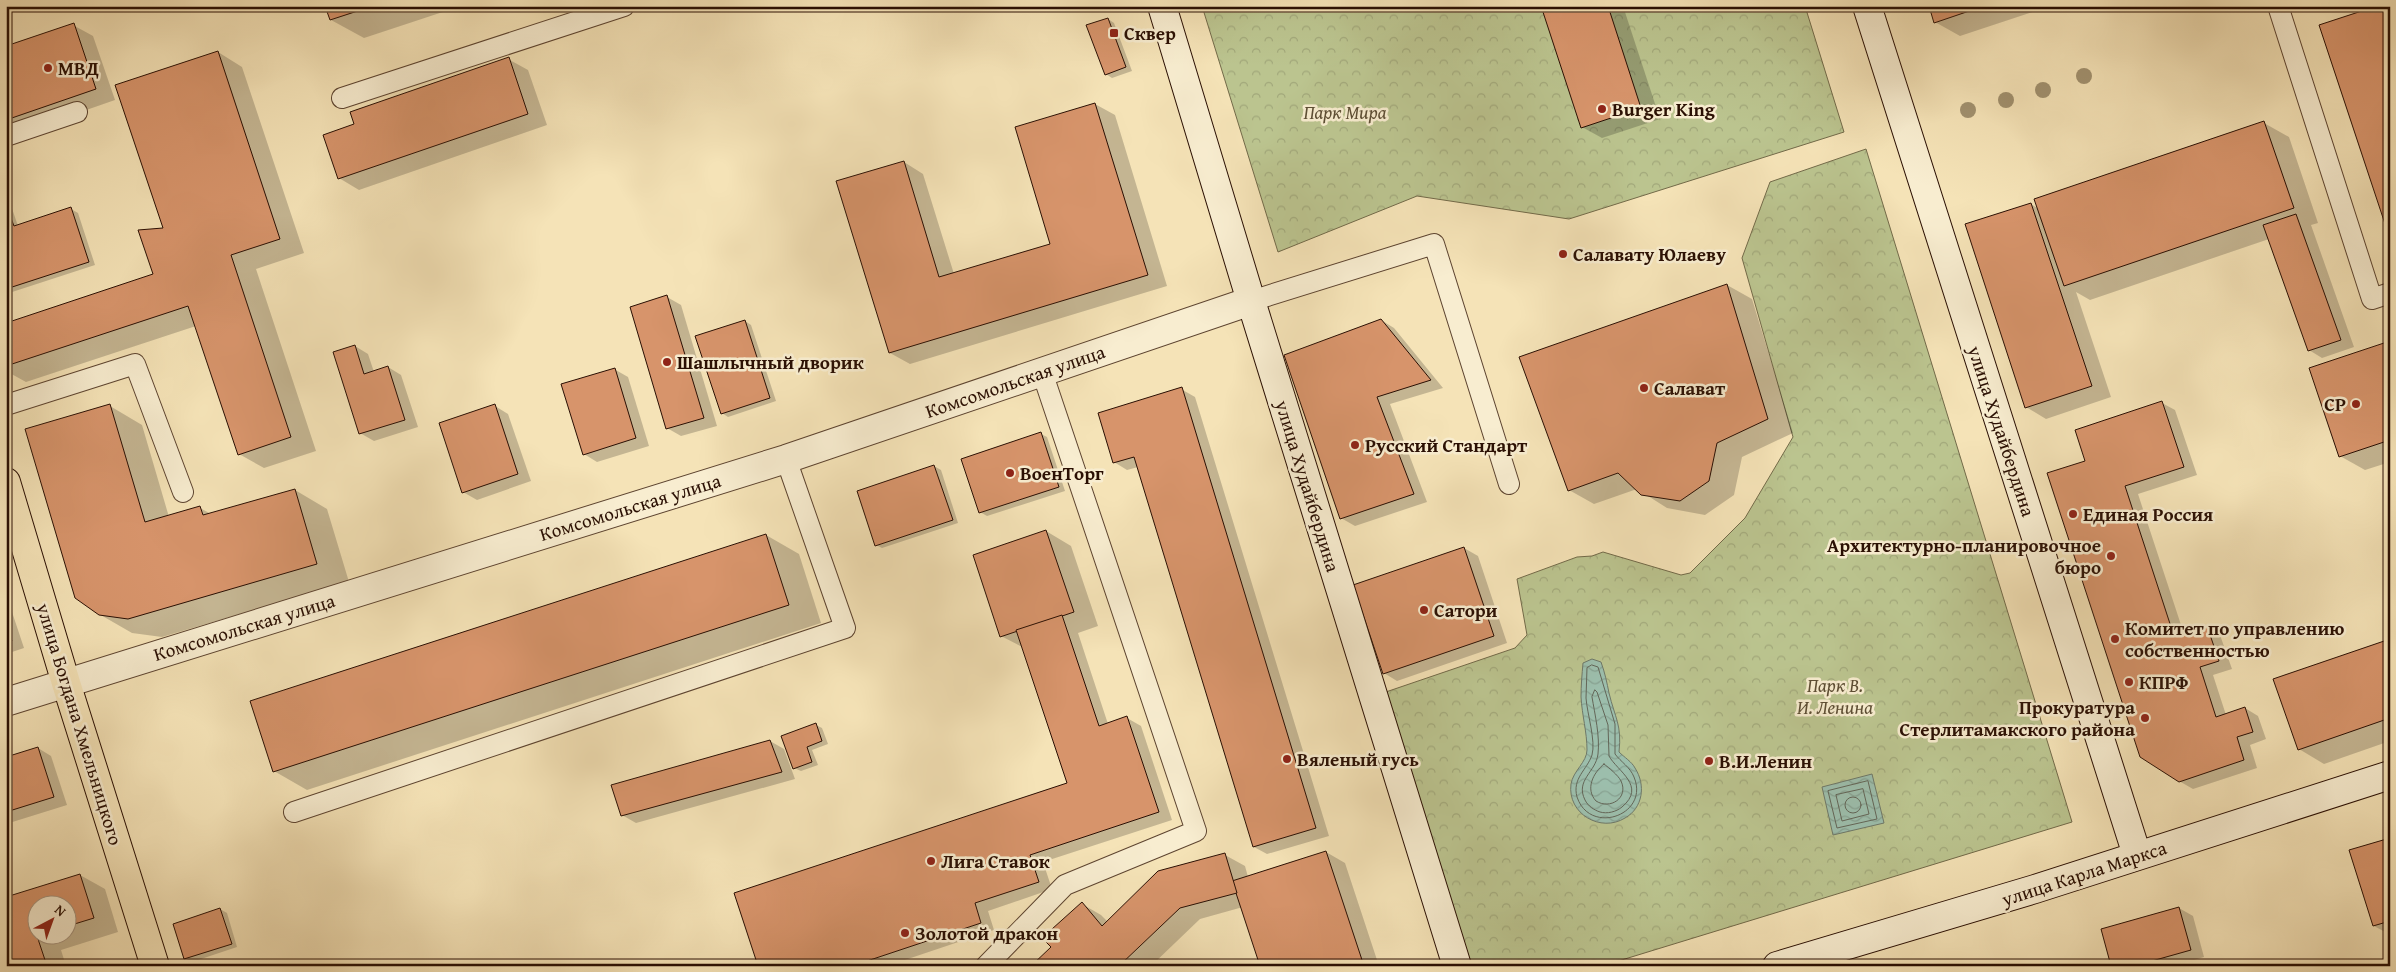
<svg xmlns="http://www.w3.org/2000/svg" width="2396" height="972" font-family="'Gentium Book Plus',serif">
<defs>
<pattern id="park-crowns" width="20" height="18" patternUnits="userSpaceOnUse" patternTransform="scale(1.25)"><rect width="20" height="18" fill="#bbc48f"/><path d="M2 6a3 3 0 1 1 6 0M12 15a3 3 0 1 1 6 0" fill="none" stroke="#a1a77a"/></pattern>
<pattern id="water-waves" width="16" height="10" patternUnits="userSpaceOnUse" patternTransform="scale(1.25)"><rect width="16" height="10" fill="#9cbeac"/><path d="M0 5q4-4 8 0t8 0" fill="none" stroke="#87a292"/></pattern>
</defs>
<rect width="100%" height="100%" fill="#f5e3b7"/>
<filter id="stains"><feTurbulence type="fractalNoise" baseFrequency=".004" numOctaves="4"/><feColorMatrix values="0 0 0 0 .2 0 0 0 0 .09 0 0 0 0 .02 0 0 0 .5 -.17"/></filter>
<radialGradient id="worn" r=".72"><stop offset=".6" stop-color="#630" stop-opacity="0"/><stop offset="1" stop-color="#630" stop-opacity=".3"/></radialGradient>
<g fill="url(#park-crowns)" stroke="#726a49">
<polygon points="1202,6 1805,6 1844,132 1569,219 1417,196 1278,252"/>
<polygon points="1866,149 2072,822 1602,966 1465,966 1377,695 1515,648 1527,635 1517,579 1577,557 1592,556 1603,552 1681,575 1690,573 1745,518 1793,437 1742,258 1770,182"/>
</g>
<g fill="url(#water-waves)" stroke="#6e7868">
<path d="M1592,659L1601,662C1605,673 1607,683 1609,693C1615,718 1622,725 1619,752C1624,757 1632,762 1635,768C1646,785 1643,808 1625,818C1601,833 1567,814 1571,784C1573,771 1587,762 1587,750C1587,732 1582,715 1581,697C1581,686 1582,674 1583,663Z"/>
<polygon points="1872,774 1884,823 1833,835 1822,787"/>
</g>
<g fill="#0003" fill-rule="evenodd">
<polygon points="327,6 461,6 364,38 331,20"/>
<polygon points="1542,6 1623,6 1660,119 1602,138 1582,127"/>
<polygon points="1930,6 2051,6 1960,36 1935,22"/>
<polygon points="1108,19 1114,23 1132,71 1112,78 1106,74"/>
<polygon points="73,25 93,36 115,100 6,138 6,48"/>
<polygon points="218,52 242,67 304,253 256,269 316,451 264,468 239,454 196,326 26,382 6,371 6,324 154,275 164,229"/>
<polygon points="508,59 528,70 547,125 359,190 339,178 356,125"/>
<polygon points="1095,104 1115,115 1167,286 910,364 890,353 904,162 923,174 954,274 1052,244"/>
<polygon points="2264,123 2289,137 2318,223 2311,225 2354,347 2322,358 2309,350 2269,239 2090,300 2076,292 2111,397 2046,419 2026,407 2031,204 2039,209"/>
<polygon points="6,191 18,226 71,209 78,213 95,265 6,294"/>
<polygon points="1727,285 1752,299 1793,433 1742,457 1734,495 1705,515 1667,508 1637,489 1594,504 1569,490"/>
<polygon points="667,297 681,305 717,426 681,436 667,428"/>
<polygon points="1381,320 1394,328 1443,388 1390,404 1427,502 1355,526 1341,518"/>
<polygon points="745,321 751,325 776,401 728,417 722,413"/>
<polygon points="2390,342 2390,462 2365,470 2340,456"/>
<polygon points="355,346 368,354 374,372 388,367 401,375 418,427 374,441 360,433"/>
<polygon points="614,369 628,377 649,446 597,462 584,454"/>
<polygon points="1181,389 1195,397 1329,836 1267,854 1254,847 1138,467 1127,470 1114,462"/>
<polygon points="2162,403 2175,410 2197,475 2138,494 2184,634 2207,627 2220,635 2232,669 2213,675 2226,715 2245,708 2258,716 2266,739 2250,745 2257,768 2193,789 2179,781 2087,461"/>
<polygon points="110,406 142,425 169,517 200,508 211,514 295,490 327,509 349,582 162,637 132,633 99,614"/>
<polygon points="495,406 508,414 531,481 477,500 463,492"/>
<polygon points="1041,434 1047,437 1065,491 987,516 980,512"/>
<polygon points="934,466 941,470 958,523 882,548 876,545"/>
<polygon points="1046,531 1071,546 1098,626 1078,633 1108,724 1127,718 1141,726 1172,820 1043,862 1052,889 988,911 994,930 887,966 759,966 1068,784 1024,648 1001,636"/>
<polygon points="766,535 799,554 821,623 307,790 274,771"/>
<polygon points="1464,548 1478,556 1507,643 1397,681 1384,673"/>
<polygon points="6,594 24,648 6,654"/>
<polygon points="2390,640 2390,741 2324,764 2299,749"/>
<polygon points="816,725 822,728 828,744 812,750 818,765 801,771 794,768"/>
<polygon points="770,741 784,749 795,779 636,823 622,815"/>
<polygon points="38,748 51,756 67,805 6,824 6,759"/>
<polygon points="2390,839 2390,933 2387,933 2374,926"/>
<polygon points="1326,852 1345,863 1379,966 1262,966 1243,907 1200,919 1151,966 1033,966 1052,947 1082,904 1101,915 1108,922 1225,855 1245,866 1248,877"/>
<path d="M80,875L105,889L118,932L61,950L66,966H6V898ZM38,904H68V934H38Z"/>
<polygon points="2179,908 2193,916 2204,957 2174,966 2113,966"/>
<polygon points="220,909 227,913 237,947 192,962 185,958"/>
</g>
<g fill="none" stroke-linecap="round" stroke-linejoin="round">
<g stroke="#636658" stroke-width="1">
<path d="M1592,665L1598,667L1615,724V754C1621,762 1630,767 1634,777C1650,815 1590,836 1577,797C1572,778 1587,770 1592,755C1596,741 1587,713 1586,698C1586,688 1587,678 1587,668Z"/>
<path d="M1595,690L1597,692L1608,725L1609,756C1617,771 1647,786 1622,807C1616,812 1607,814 1600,812C1594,810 1588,806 1585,800C1575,780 1596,772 1598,754C1600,736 1595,715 1592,697Z"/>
<path d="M1604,764C1609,768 1618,775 1621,781C1629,798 1610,810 1596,801C1585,789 1593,773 1604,764Z"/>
<polygon points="1868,781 1877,819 1837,828 1828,791"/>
<polygon points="1863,789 1869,814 1842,821 1836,795"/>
<circle cx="1853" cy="805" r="8"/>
</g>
</g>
<g fill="#d7946b" stroke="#2a0f03">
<polygon points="325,6 373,6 330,20"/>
<polygon points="1541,6 1608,6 1641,108 1581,128"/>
<polygon points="1929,6 1984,6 1934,23"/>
<polygon points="2377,6 2390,6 2390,239 2319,25"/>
<polygon points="1108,18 1126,67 1105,75 1086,25"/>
<polygon points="74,23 96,89 6,120 6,46"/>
<polygon points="218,51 280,239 231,255 291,437 238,455 188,306 6,366 6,323 153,274 138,230 163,228 115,85"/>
<polygon points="509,57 528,114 338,179 323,135 354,124 350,112"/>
<polygon points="1095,103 1148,275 889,353 836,181 904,161 939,277 1050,244 1015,127"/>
<polygon points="2264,121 2294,208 2064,286 2034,199"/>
<polygon points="2031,203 2092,386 2025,408 1965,224"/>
<polygon points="6,205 14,226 71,207 89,262 6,289"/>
<polygon points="2296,214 2341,340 2308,351 2263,225"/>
<polygon points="1727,284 1768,419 1717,443 1709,481 1680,501 1641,495 1618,473 1568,491 1519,357"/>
<polygon points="667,295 704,418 666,429 630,307"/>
<polygon points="1381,319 1431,380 1377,397 1414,494 1340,519 1284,355"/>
<polygon points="745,320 770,398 721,414 695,336"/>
<polygon points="2390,341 2390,440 2339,457 2309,368"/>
<polygon points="355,345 364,374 388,366 405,420 359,434 333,352"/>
<polygon points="615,368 636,438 583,455 561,384"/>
<polygon points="1182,387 1316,828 1253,847 1134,457 1113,463 1098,413"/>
<polygon points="2162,401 2184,467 2125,486 2174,636 2207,626 2219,661 2200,667 2216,717 2245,707 2253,732 2237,737 2244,760 2179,782 2140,757 2047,473 2085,461 2075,430"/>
<polygon points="110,404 145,522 200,506 203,515 295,489 317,564 128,619 99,615 75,598 25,429"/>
<polygon points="495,404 518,474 462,493 439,423"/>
<polygon points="1041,432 1059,487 979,513 961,459"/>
<polygon points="934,465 953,520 875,546 857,491"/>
<polygon points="1046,530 1074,612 1000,637 973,555"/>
<polygon points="766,534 789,605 273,772 250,701"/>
<polygon points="1464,547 1494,636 1383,674 1353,585"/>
<polygon points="1062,615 1099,726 1127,716 1159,812 1030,855 1039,882 975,903 981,923 852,966 758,966 734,893 1067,783 1016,630"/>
<polygon points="6,625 12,641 6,642"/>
<polygon points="2390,639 2390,718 2298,750 2273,679"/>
<polygon points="816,723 822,741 807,747 812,762 793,769 781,736"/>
<polygon points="770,740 782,772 621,816 611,785"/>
<polygon points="38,747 54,797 6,812 6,757"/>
<polygon points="2390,838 2390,921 2373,926 2349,850"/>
<polygon points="1326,851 1364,966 1260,966 1232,881"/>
<polygon points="1225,853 1237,893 1180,908 1119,966 1031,966 1051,947 1042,938 1082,902 1102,926 1158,871"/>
<polygon points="80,874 94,918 68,926 68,904 38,904 38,934 40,934 37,936 47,966 6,966 6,897"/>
<polygon points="2179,907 2191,950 2134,966 2111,966 2101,929"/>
<polygon points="220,908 232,944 184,959 173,924"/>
</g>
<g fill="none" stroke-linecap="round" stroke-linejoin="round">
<g stroke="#5d4430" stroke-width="22">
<g id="lane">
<polyline points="2278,6 2372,299 2390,293"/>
<polyline points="342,98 624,6"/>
<polyline points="6,136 77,112"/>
<polyline points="1251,301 1434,244 1509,484"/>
<polyline points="6,405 135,364 183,492"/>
<polyline points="294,812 845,628 786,459"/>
<polyline points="986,966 1065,885 1196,831 1042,372"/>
</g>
</g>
<g stroke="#5d4430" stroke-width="30">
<polyline id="street" points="6,702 786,459 1251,301"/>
</g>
<g stroke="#2a0f03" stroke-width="30">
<g id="secondary">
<polyline points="1162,6 1251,301 1457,966"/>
<polyline points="1867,6 2137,855"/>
<polyline points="1777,966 2035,889 2390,775"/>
</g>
</g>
<g stroke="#2a0f03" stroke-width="30">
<polyline id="primary" points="6,482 66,683 155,966"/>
</g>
<use href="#lane" stroke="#f8edd0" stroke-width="20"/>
<use href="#street" stroke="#f8edd0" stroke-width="28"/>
<use href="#secondary" stroke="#f8edd0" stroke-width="28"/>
<use href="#primary" stroke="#f5e3b7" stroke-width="28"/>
</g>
<g fill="#a1916f">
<circle cx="2084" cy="76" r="8"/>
<circle cx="2043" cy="90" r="8"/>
<circle cx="2006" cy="100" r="8"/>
<circle cx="1968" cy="110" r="8"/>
</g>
<g fill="#8f2418" stroke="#f8edd0" stroke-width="2">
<rect x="1109" y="28" width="10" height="10" rx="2.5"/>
<circle cx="48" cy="68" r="5"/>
<circle cx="1602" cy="109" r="5"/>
<circle cx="1563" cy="254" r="5"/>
<circle cx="667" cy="362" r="5"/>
<circle cx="1644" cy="388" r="5"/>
<circle cx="2356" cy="404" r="5"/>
<circle cx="1355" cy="445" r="5"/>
<circle cx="1010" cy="473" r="5"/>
<circle cx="2073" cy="514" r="5"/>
<circle cx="2111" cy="556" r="5"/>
<circle cx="1424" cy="610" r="5"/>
<circle cx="2115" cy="639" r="5"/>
<circle cx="2129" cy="682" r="5"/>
<circle cx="2145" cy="718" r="5"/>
<circle cx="1287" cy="759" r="5"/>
<circle cx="1709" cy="761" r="5"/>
<circle cx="931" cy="861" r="5"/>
<circle cx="905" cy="933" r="5"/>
</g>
<g text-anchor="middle" stroke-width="5" stroke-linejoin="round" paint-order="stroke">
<g font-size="19" font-weight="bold" fill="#2a0f03" stroke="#f8edd0" text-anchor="start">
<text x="1124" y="40">Сквер</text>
<text x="58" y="75">МВД</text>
<text x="1612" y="116">Burger King</text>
<text x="1573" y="261">Салавату Юлаеву</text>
<text x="677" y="369">Шашлычный дворик</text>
<text x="1654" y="395">Салават</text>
<text x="2346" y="411" text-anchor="end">СР</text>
<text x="1365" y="452">Русский Стандарт</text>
<text x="1020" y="480">ВоенТорг</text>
<text x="2083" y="521">Единая Россия</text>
<text x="2101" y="552" text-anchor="end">Архитектурно-планировочное<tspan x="2101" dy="22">бюро</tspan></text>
<text x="1434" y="617">Сатори</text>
<text x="2125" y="635">Комитет по управлению<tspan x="2125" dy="22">собственностью</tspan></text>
<text x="2139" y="689">КПРФ</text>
<text x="2135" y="714" text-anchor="end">Прокуратура<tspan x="2135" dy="22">Стерлитамакского района</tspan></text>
<text x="1297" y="766">Вяленый гусь</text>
<text x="1719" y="768">В.И.Ленин</text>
<text x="941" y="868">Лига Ставок</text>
<text x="915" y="940">Золотой дракон</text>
</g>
<g font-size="19" font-style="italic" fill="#5d4e34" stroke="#f8edd0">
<text x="1345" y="119">Парк Мира</text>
<text x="1835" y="692">Парк В.<tspan x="1835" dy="22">И. Ленина</tspan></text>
</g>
<g font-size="19" fill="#2a0f03" stroke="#f8edd0">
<text transform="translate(1015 381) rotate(-19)" y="7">Комсомольская улица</text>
<text transform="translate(2002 431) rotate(72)" y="7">улица Худайбердина</text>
<text transform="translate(1308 486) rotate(73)" y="7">улица Худайбердина</text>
<text transform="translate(630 507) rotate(-17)" y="7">Комсомольская улица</text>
<text transform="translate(244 627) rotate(-17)" y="7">Комсомольская улица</text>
<text transform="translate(80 724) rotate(73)" y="7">улица Богдана Хмельницкого</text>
<text transform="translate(2084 873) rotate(-18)" y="7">улица Карла Маркса</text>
</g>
</g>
<rect width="2396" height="972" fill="none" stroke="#f5e3b7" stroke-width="25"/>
<rect x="8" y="8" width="2381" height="957" fill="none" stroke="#2a0f03" stroke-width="2.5"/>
<rect x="12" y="12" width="2371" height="947" fill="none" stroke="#2a0f03"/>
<g transform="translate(52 920) rotate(41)"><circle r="24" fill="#f8edd0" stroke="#a6947e"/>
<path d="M0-4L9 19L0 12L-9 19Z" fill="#8f2418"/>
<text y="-8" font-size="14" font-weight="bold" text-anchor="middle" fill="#2a0f03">N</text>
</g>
<rect width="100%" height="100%" filter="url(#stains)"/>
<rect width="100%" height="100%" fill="url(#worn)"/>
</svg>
